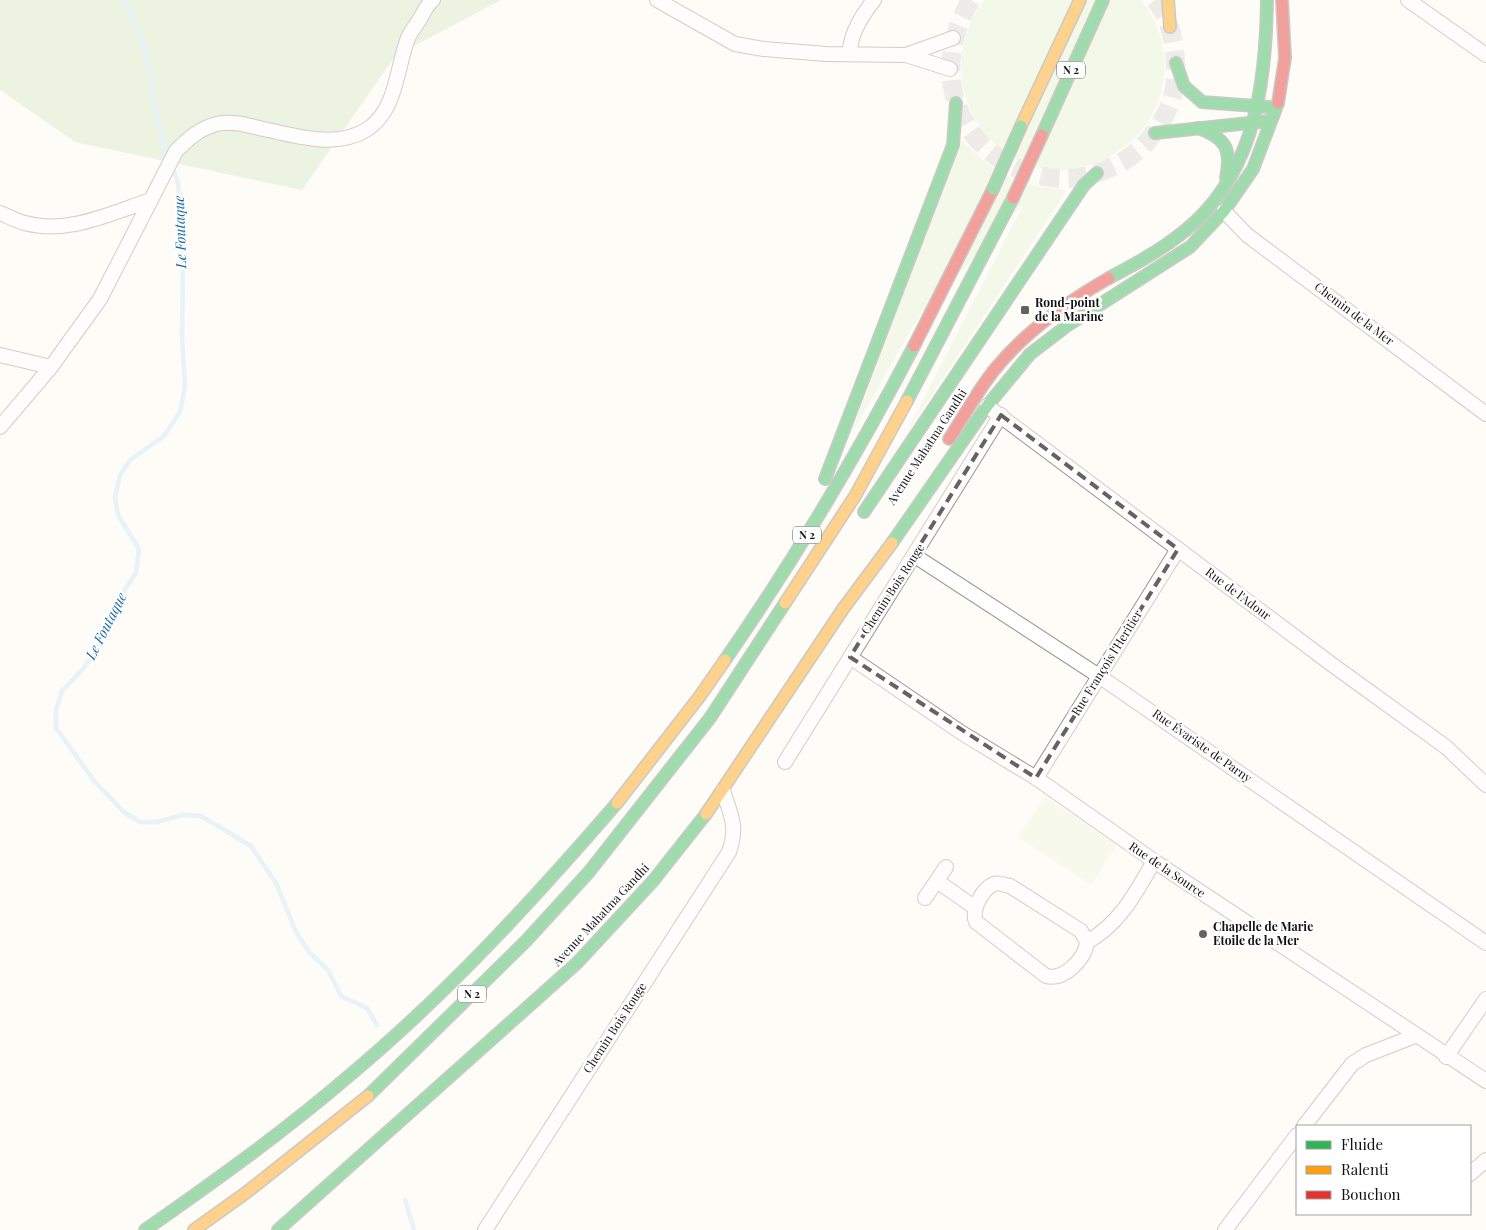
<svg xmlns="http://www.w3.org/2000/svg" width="1486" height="1230" font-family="'Playfair Display',serif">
<rect width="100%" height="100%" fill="#fdfcf7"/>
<g fill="#e7f3d7">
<path d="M984,0H1141C1162,26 1170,60 1161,92C1154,117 1139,138 1117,152C1019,215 914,96 984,0Z"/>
<path d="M961,140C1001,178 1012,185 1067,190L906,434L1024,203L917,319L850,437Z"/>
</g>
<polygon fill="#d8eac5" points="0,0 501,0 395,56 302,190 75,142 0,90"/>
<polygon fill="#f0f6e1" points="1045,797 1117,845 1091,885 1018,837"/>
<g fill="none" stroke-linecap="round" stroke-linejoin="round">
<g stroke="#cde8f7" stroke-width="4.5">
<path d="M122,0C157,48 148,107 169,160"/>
<polyline points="172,167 178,182 183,261 182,336 185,386 180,412 164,436 130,460 120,475 115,497 118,515 139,549 136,573 113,607 98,647 84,668 62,691 56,710 56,728 95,782 124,812 140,822 157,822 183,815 201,816 251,846 276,883 296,932 309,952 328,970 341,996 367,1008 377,1025"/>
<polyline points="405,1200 414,1230"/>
</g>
<path stroke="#dad9d4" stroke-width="19" stroke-dasharray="19 9" stroke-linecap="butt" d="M971,0C932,63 950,141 1021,170C1050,181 1076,182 1105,170C1121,163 1134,156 1146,143C1160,127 1173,105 1175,83C1177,55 1174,23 1155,0"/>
<g stroke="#979795" stroke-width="16">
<g id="street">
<polyline points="657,0 735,44 764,49 826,54 906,55 950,69"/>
<polyline points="1408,0 1486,55"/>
<path d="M850,54C849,36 863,14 874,0"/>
<polyline points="906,55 953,38"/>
<polyline points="1224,211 1247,235 1486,414"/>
<path d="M0,213C8,216 16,221 25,223C68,235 111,213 151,200"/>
<polyline points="0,355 51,367"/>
<polyline points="987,406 1334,666 1446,747 1486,785"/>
<path d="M0,427L51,367L100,299L176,151C188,139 200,128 217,124C230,121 243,124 255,127C290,134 333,150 366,130C397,111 396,69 408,38C411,31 416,25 420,19C424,12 427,4 433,0"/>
<polyline points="915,556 1099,676 1486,943"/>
<polyline points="850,657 962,733 1036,778 1154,861 1486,1081"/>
<polyline points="785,762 1001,415"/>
<polyline points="1036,778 1178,549"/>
<polyline points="937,881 974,907"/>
<polyline points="925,898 946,867"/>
<path d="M1087,942C1085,959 1064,981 1046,976L976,922C971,910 982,889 994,884C999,882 1004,885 1010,886L1081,931L1087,942C1120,924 1136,892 1154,861"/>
<polyline points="1446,1057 1486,999"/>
<polyline points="1304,1126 1352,1064 1366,1055 1415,1036"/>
<polyline points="1470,1174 1486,1160"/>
<path d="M485,1230L729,852C738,827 731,815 723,791"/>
<polyline points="1225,1230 1297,1135"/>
</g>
</g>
<g stroke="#8e8d8b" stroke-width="14">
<g id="fast">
<polyline points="1176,63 1184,86 1202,102 1269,107"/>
<path d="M1198,128C1226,138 1232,149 1226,178"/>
<polyline points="1155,133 1268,121"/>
<polyline points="1042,135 1103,0"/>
<path d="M1109,278C1139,262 1169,246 1195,222C1256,165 1266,80 1267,0"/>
<polyline points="907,401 1013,198"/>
<polyline points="825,479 953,145 956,103"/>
<polyline points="864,512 1084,185 1097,173"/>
<polyline points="892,543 987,406 1030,354 1068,325 1190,247 1224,211 1253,169 1278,103"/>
<path d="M725,660C795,559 857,455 914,346"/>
<polyline points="368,1096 526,941 589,872 710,718 785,603"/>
<path d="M145,1230C215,1181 285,1131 350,1075C448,993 534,899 617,803"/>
<polyline points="278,1230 577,963 653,881 706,814"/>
</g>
</g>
<g stroke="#8e8d8b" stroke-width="14">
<g id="slow">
<polyline points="1168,0 1170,27"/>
<polyline points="1021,126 1080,0"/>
<polyline points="785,603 855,496 907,401"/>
<polyline points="617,803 700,696 725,660"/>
<polyline points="706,814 843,609 892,543"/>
<polyline points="194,1230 247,1192 368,1096"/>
</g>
</g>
<g stroke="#8e8d8b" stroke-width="14">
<g id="jam">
<polyline points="1278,103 1285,58 1282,0"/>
<polyline points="914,346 993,189"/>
<path d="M949,439C964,416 978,390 995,369C1026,331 1067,302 1109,278"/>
</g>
</g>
<use href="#street" stroke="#fffffe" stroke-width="14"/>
<use href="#fast" stroke="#30b455" stroke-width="11"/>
<use href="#slow" stroke="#ff9f0a" stroke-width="11"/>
<use href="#jam" stroke="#e5322d" stroke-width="11"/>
<g stroke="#858482" stroke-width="14" stroke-linecap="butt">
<polyline id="fast-bridge" points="993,189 1021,126"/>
</g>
<g stroke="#858482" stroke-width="14" stroke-linecap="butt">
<polyline id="jam-bridge" points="1013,198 1042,135"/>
</g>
<use href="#fast-bridge" stroke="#30b455" stroke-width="11"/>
<use href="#jam-bridge" stroke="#e5322d" stroke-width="11"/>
</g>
<path d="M0 0H1486V1230H0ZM1001,415L1178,549L1036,778L850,657Z" fill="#fdfcf7" fill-opacity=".55" fill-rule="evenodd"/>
<path fill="none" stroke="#646362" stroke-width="4" stroke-dasharray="10 6" stroke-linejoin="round" d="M1001,415L1178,549L1036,778L850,657Z"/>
<g fill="#646362" stroke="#fff" stroke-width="2">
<rect x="1020" y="305" width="10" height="10" rx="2.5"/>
<circle cx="1203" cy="934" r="5"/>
</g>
<g text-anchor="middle" stroke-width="5" stroke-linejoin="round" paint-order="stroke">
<g fill="#fff" stroke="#585858" stroke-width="1">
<rect x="1057" y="61.5" width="28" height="17" rx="4"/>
<rect x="793" y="526.5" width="28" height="17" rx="4"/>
<rect x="458" y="985.5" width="28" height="17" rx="4"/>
</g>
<g font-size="11" font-weight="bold" fill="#111">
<text x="1071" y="74">N 2</text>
<text x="807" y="539">N 2</text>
<text x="472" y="998">N 2</text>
</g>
<g font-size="12" font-weight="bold" fill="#111" stroke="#fff" text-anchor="start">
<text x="1035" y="307">Rond-point<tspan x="1035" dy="14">de la Marine</tspan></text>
<text x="1213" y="931">Chapelle de Marie<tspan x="1213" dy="14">Etoile de la Mer</tspan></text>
</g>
<g font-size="12" fill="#111" stroke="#fff">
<text transform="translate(1354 314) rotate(37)" y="4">Chemin de la Mer</text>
<text transform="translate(927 447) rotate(-57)" y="4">Avenue Mahatma Gandhi</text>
<text transform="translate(893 589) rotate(-57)" y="4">Chemin Bois Rouge</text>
<text transform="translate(1238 594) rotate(37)" y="4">Rue de l'Adour</text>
<text transform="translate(1107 663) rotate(-58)" y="4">Rue François l'Heritier</text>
<text transform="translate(1202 746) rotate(35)" y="4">Rue Évariste de Parny</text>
<text transform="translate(1167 870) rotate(34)" y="4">Rue de la Source</text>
<text transform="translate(601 915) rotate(-47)" y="4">Avenue Mahatma Gandhi</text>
<text transform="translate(615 1028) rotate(-57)" y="4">Chemin Bois Rouge</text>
</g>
<g font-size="14" font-style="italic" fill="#1768a6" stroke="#fff">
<text transform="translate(180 232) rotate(-92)" y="5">Le Foutaque</text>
<text transform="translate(106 626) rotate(-63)" y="5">Le Foutaque</text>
</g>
</g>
<rect x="1296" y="1125" width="175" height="90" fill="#ffffff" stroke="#a0a0a0"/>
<rect x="1306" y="1141" width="25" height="8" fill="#30b455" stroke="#a0a0a0"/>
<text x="1341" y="1150" font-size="15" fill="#111111">Fluide</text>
<rect x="1306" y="1166" width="25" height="8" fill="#ff9f0a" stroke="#a0a0a0"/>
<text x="1341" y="1175" font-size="15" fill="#111111">Ralenti</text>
<rect x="1306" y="1191" width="25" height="8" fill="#e5322d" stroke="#a0a0a0"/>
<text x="1341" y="1200" font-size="15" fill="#111111">Bouchon</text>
</svg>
